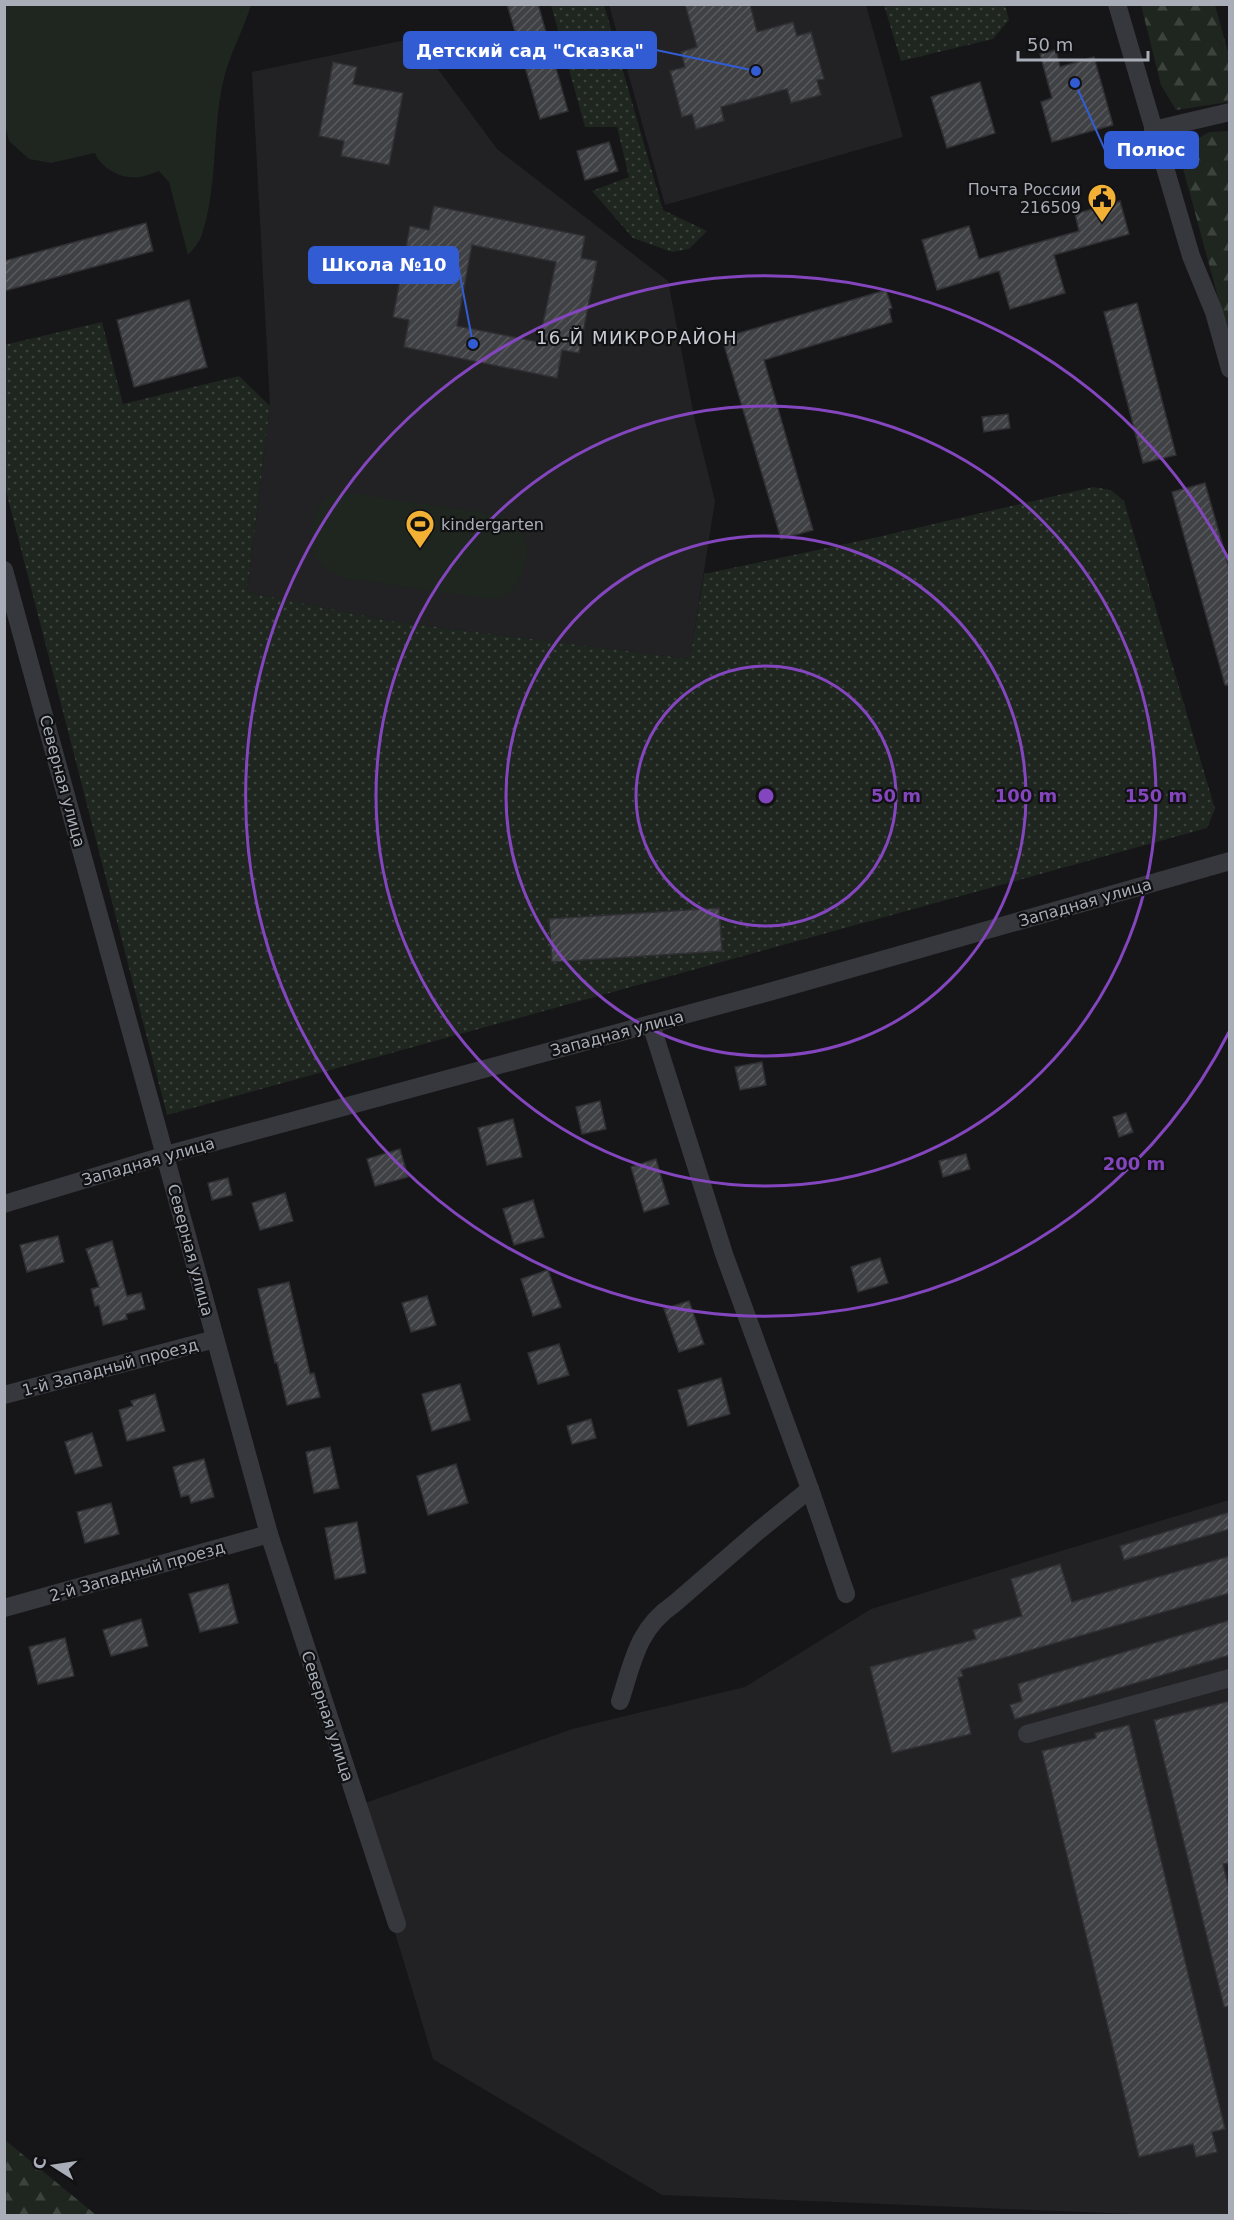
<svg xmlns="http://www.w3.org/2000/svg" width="1234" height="2220" font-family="'DejaVu Sans',sans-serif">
<defs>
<pattern id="grass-dots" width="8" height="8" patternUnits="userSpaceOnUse" patternTransform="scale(1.5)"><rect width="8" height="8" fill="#1e261f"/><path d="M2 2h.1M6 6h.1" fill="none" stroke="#3c433d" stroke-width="1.8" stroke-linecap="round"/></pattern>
<pattern id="forest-firs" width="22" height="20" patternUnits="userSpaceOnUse" patternTransform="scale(1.5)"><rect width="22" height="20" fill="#1e261f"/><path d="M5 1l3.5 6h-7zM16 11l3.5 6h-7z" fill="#3c433d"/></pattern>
<pattern id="building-hatch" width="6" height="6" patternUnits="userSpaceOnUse" patternTransform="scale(1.5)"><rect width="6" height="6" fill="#404145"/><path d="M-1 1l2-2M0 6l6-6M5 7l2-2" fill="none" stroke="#595a5e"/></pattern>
</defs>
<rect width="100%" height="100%" fill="#161618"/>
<g fill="#222225">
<polygon points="609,5 866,5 903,137 665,205"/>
<polygon points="415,38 497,149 668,281 695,421 715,501 690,659 390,621 247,592 270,406 252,72"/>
<polygon points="1229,1500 1229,2215 1157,2215 662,2195 433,2059 357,1806 572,1729 745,1687 871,1609"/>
</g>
<g fill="url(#grass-dots)">
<polygon points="551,5 604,5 663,210 707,231 689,249 672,252 633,238 592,191 629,177 617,127 585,127"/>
<polygon points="884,5 1005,5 1009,20 993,39 901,61"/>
<polygon points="102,322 123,404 239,376 270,406 247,592 390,621 690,659 704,574 878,537 1093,487 1111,490 1124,501 1215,809 1207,828 167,1115 5,487 4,345"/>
</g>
<g fill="url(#forest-firs)">
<polygon points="1141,5 1215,5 1229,56 1229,102 1176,110 1161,85"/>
<polygon points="1229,131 1229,338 1184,172 1181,149 1209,132"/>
<polygon points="4,2140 5,2140 96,2215 5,2215"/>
</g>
<g fill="#1e261f">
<path d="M4,5H251C243,31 229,55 223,82C212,131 218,190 201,237C199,243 192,250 188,255L169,182L159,171C153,173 146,176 140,177C123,180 101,169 95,153L51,163L29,159L9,141L4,121Z"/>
<path d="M357,494L498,515C527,526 533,547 522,574C518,582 513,592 505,596C499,599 488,597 482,598L345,578C334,573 320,567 314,556C306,541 314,499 333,495C341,493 350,494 357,494Z"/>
</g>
<g fill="url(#building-hatch)" stroke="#303034" stroke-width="1.5" fill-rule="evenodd">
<polygon points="507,4 538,4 568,111 540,119"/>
<polygon points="685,4 750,4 757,32 793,22 797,36 811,32 824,79 817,80 821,95 791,103 787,89 721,107 724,121 696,129 692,114 682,117 670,71 685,67 681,52 697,47"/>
<polygon points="1056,50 1060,67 1094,57 1113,125 1052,142 1041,102 1052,98 1040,54"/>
<polygon points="333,62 357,67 353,84 403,93 389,165 341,156 344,141 319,136"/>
<polygon points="980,82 995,133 947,148 931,97"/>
<polygon points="609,142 618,171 585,180 577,151"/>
<polygon points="1120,201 1129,234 1054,255 1065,293 1010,309 999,271 937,290 922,240 969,226 979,259 1079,231 1075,214"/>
<path d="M434,206L585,236L581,258L597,261L579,353L562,350L557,378L404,347L409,320L393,317L410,226L429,230ZM472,245L556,262L539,342L457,326Z"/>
<polygon points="146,223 153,251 4,291 4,261"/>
<polygon points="886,290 892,308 889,309 892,322 764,360 813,530 781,539 722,338"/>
<polygon points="189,300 207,367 134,387 117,320"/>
<polygon points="1137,303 1176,455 1143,463 1104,312"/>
<polygon points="1008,414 1010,428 984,432 982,417"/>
<polygon points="1205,483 1230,571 1230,685 1225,685 1172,492"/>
<polygon points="719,908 722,951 552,962 549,919"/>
<polygon points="762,1062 766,1085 740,1090 735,1067"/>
<polygon points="600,1101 606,1129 582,1134 576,1107"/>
<polygon points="1126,1113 1133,1132 1119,1137 1113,1117"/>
<polygon points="513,1119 522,1157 487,1165 478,1128"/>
<polygon points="400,1149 408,1177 375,1186 367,1159"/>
<polygon points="966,1154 970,1169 943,1177 939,1161"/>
<polygon points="656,1159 669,1204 644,1212 631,1167"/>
<polygon points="228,1178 232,1195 212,1200 208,1183"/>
<polygon points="285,1193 293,1221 260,1230 252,1203"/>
<polygon points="533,1200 544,1237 514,1245 503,1209"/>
<polygon points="58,1236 64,1262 27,1272 20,1245"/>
<polygon points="112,1241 127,1296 141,1293 145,1309 126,1314 127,1319 103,1325 99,1305 95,1306 91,1289 99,1287 86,1249"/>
<polygon points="880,1258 888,1283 858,1292 851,1267"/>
<polygon points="548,1270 561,1307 533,1316 521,1279"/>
<polygon points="289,1282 310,1374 314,1373 320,1397 287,1405 277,1362 275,1363 258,1289"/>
<polygon points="427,1296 436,1325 411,1332 402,1303"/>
<polygon points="689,1301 704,1344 679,1352 664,1309"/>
<polygon points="559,1344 569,1375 538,1384 528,1353"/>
<polygon points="721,1378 730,1414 688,1426 678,1390"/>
<polygon points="460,1384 470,1420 432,1431 422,1394"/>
<polygon points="155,1394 165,1431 127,1441 119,1410 133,1406 131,1401"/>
<polygon points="591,1419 596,1438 572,1444 567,1426"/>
<polygon points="92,1433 102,1466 75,1474 65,1442"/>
<polygon points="330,1447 339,1488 314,1493 306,1452"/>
<polygon points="204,1459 214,1497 191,1503 189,1495 181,1497 173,1467"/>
<polygon points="456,1464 468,1503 428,1515 417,1476"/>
<polygon points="111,1503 119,1534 85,1543 77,1512"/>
<polygon points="1230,1512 1230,1529 1124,1560 1120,1546"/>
<polygon points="357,1522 366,1573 335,1579 325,1528"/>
<polygon points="1230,1556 1230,1593 961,1670 963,1676 958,1678 971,1734 892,1753 870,1667 976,1639 973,1630 1022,1616 1011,1579 1060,1564 1072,1602"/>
<polygon points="228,1584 238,1623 200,1632 189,1594"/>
<polygon points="141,1619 148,1646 111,1656 103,1630"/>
<polygon points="1230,1620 1230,1655 1015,1719 1010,1705 1022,1701 1018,1684"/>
<polygon points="65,1638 74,1676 38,1684 29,1647"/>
<polygon points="1230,1701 1230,1863 1223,1864 1230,1892 1230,2006 1224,2007 1154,1720"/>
<polygon points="1129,1725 1225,2129 1212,2132 1217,2152 1196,2157 1193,2144 1139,2157 1042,1751 1096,1738 1095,1733"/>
</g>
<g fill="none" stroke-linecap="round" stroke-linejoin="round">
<g stroke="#37383d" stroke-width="18">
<polyline points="1117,4 1191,256 1214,312 1230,369"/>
<polyline points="1153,130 1230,112"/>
<polyline points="4,570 269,1534 397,1924"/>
<polyline points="651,1024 724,1254 810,1489 846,1594"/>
<polyline points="4,1204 166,1155 769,992 1230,861"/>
<polyline points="4,1395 215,1339"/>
<polyline points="4,1608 269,1534"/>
<path d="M620,1701C633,1662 637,1629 674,1604L757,1532L810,1489"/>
<polyline points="1027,1734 1230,1678"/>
</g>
</g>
<g fill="none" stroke="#8446be" stroke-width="3">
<circle cx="766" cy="796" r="130"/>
<circle cx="766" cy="796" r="260"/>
<circle cx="766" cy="796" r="390"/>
<path d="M1229 1032A520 520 0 1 1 1229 560"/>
</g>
<defs>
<g id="civic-pin" transform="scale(1.5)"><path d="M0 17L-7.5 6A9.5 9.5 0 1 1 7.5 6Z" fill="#f2b134" stroke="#111113"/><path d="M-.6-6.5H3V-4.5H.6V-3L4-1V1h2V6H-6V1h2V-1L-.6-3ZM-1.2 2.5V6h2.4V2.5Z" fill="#111"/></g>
<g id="stadium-pin" transform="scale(1.5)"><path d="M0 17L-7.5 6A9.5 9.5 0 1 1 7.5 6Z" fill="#f2b134" stroke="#111113"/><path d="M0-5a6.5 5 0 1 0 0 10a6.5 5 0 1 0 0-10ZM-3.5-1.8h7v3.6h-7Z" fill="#111"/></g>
</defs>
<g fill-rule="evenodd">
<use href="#civic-pin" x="1102" y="198"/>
<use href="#stadium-pin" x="420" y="524"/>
</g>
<g text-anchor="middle" stroke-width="4.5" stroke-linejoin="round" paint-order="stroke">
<g font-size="16" fill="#a8adb8" stroke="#111113" text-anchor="end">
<text x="1081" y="195">Почта России<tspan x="1081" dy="18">216509</tspan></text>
<text x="441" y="530" text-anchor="start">kindergarten</text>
</g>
<g font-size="16" fill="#a8adb8" stroke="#111113">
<text transform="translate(63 781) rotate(75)" y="6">Северная улица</text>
<text transform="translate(1085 902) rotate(-16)" y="6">Западная улица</text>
<text transform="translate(617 1033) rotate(-15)" y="6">Западная улица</text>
<text transform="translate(148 1161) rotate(-16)" y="6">Западная улица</text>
<text transform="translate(191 1250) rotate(75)" y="6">Северная улица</text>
<text transform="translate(110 1367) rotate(-15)" y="6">1-й Западный проезд</text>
<text transform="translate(137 1571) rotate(-16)" y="6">2-й Западный проезд</text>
<text transform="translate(328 1716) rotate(72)" y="6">Северная улица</text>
</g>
<g font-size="18" letter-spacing="1.5" fill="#c9ccd4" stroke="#111113">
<text x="637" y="344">16-Й МИКРОРАЙОН</text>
</g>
</g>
<circle cx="766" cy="796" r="9" fill="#8446be" stroke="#111113" stroke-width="3"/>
<g font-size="18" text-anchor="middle" font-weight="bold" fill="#8446be" stroke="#111113" stroke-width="4.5" stroke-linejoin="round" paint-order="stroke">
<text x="896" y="802">50 m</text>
<text x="1026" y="802">100 m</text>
<text x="1156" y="802">150 m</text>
<text x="1134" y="1170">200 m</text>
</g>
<path fill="none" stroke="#325cd3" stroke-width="2" d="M756 71L656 50M1075 83L1105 150M473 344L458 265"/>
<g fill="#325cd3" stroke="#111113" stroke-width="2">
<circle cx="756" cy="71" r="6"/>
<circle cx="1075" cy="83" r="6"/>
<circle cx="473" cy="344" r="6"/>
</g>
<g fill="#325cd3" stroke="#325cd3" stroke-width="2">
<rect x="404" y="32" width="252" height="36" rx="6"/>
<rect x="1105" y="132" width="93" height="36" rx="6"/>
<rect x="309" y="247" width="149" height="36" rx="6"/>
</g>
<g font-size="18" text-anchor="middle" font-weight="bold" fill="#fff">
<text x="530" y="57">Детский сад "Сказка"</text>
<text x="1151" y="156">Полюс</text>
<text x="384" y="271">Школа №10</text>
</g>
<rect width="1234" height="2220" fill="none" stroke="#a8adb8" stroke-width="12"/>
<g transform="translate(54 2166) rotate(282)" stroke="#111113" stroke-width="4.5" paint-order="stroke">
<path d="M0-4.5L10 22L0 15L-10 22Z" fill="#a8adb8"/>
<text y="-9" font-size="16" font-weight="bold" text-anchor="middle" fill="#a8adb8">С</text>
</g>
<path d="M1018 51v9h130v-9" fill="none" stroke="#a8adb8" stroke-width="3"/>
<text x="1027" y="51" font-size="18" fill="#a8adb8" stroke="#111113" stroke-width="4.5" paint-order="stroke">50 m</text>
</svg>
